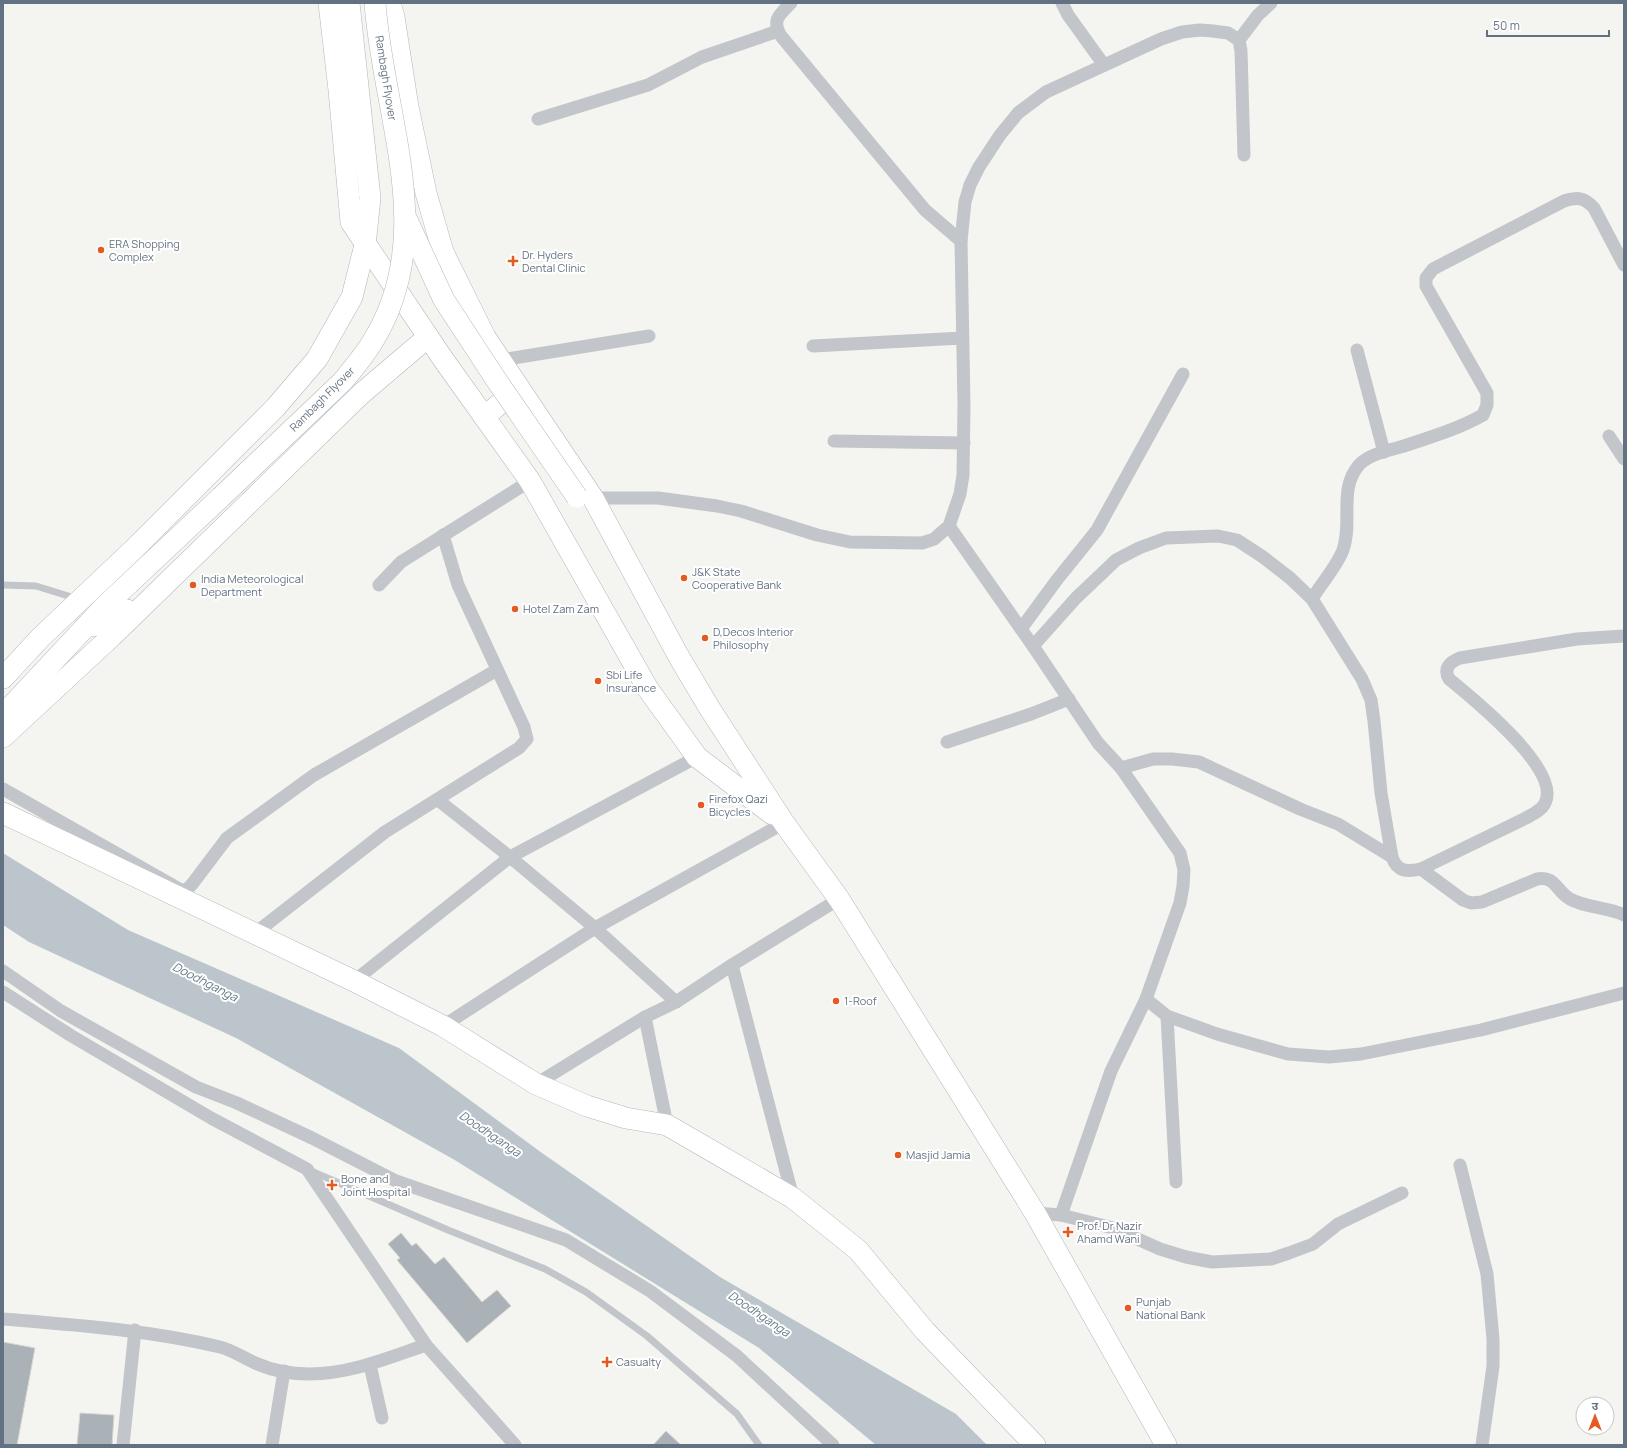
<svg xmlns="http://www.w3.org/2000/svg" width="1627" height="1448" font-family="Manrope,'Noto Sans Devanagari',sans-serif">
<rect width="100%" height="100%" fill="#f4f5f0"/>
<polygon fill="#bbc5cb" points="3,853 128,930 399,1048 542,1153 720,1277 956,1414 987,1445 876,1445 759,1348 453,1159 236,1038 29,942 3,925"/>
<g fill="#aab1b7" stroke="#d6d6d3">
<polygon points="401,1233 412,1246 416,1243 435,1264 444,1257 482,1302 497,1290 511,1306 467,1343 397,1260 400,1258 388,1244"/>
<polygon points="3,1342 35,1348 17,1445 3,1445"/>
<polygon points="80,1413 114,1415 112,1445 77,1445"/>
<polygon points="666,1431 681,1445 653,1445"/>
</g>
<g fill="none" stroke-linecap="round" stroke-linejoin="round">
<g stroke="#b3b7bb" stroke-width="22">
<g id="primary">
<polyline points="329,3 339,90 351,222 443,359 530,481 648,689 697,757 772,814"/>
<polyline points="390,3 394,17 408,107 426,193 443,252 485,337 593,498 679,657 710,709 784,823 839,899 1035,1213 1166,1445"/>
<polyline points="484,417 519,388"/>
<polyline points="85,627 115,622 127,610"/>
<polyline points="3,678 41,637 133,550 275,408 317,359 352,297 365,245 370,198 349,3"/>
<polyline points="3,715 105,606 221,497"/>
<polyline points="3,737 112,636 361,394 428,337"/>
<polyline points="3,813 354,981 443,1026 536,1084 587,1106 626,1118 667,1125 793,1198 858,1250 925,1331 1035,1445"/>
</g>
</g>
<g stroke="#c2c5c9" stroke-width="7">
<polyline points="3,585 36,586 78,599"/>
<polyline points="311,1171 448,1230 545,1269 586,1292 647,1336 737,1414 759,1445"/>
</g>
<g stroke="#c2c5c9" stroke-width="13">
<path d="M791,3C780,14 771,20 781,36L925,210L961,241"/>
<polyline points="1062,3 1068,15 1104,65"/>
<polyline points="1239,40 1258,15 1271,3"/>
<polyline points="538,119 648,85 702,57 778,31"/>
<polyline points="813,346 962,338"/>
<polyline points="1357,350 1384,452"/>
<polyline points="501,360 649,336"/>
<polyline points="1609,436 1624,459"/>
<polyline points="834,441 964,443"/>
<polyline points="593,498 658,498 717,506 741,511 817,535 850,542 922,543 934,539 949,526 960,494 963,475 964,406 961,241 965,202 970,185 979,167 1000,135 1018,113 1046,92 1161,39 1182,32 1200,30 1213,31 1228,33 1239,40 1241,51 1244,155"/>
<polyline points="949,526 1033,646 1098,743 1121,768 1180,853 1184,870 1183,886 1180,903 1146,999 1111,1071 1061,1215"/>
<polyline points="379,585 401,562 530,481"/>
<path d="M1312,599C1321,584 1337,566 1343,550C1353,522 1338,489 1359,465C1369,454 1390,450 1404,446C1431,437 1458,429 1483,415L1487,405V393L1426,286V278L1433,269L1564,201C1577,197 1584,197 1594,208L1624,265"/>
<polyline points="1021,629 1056,581 1097,530 1183,374"/>
<path d="M1033,646L1076,598L1116,560L1139,548L1166,538L1218,536L1237,540L1263,557L1290,578L1312,599L1362,679L1371,700L1374,721L1381,793L1392,857C1397,872 1407,872 1421,869L1526,818C1533,814 1542,810 1545,803C1562,770 1472,698 1449,679C1443,668 1450,662 1460,658L1577,639L1624,636"/>
<polyline points="947,742 1031,714 1069,699"/>
<polyline points="1121,768 1153,759 1172,759 1199,762 1300,809 1338,824 1392,857"/>
<path d="M3,789L179,889C186,891 188,889 193,883L227,838L314,775L497,670"/>
<polyline points="438,800 510,857 595,928 676,1002"/>
<path d="M1421,869L1463,900L1471,903L1482,902L1537,879C1556,876 1555,890 1570,899C1586,908 1608,907 1624,915"/>
<polyline points="254,934 385,832 519,748 527,739 524,727 458,585 443,535"/>
<polyline points="732,965 793,1198"/>
<polyline points="3,971 61,1011 196,1087 237,1103 312,1138 396,1181 566,1240 650,1291 737,1356 833,1445"/>
<polyline points="354,981 510,857 697,757"/>
<polyline points="3,992 70,1035 211,1118 307,1169 426,1345 515,1445"/>
<polyline points="1146,999 1167,1016 1217,1034 1288,1054 1329,1057 1361,1054 1481,1030 1624,993"/>
<polyline points="1167,1016 1176,1182"/>
<polyline points="645,1017 667,1125"/>
<polyline points="443,1026 595,928 784,823"/>
<polyline points="536,1084 645,1017 676,1002 732,965 839,899"/>
<polyline points="1460,1165 1487,1274 1493,1339 1493,1366 1482,1445"/>
<polyline points="1035,1213 1061,1215 1113,1228 1160,1249 1186,1257 1212,1262 1271,1259 1289,1253 1313,1244 1338,1224 1402,1193"/>
<path d="M3,1319C76,1325 148,1330 220,1347C232,1350 244,1358 255,1363C271,1370 292,1374 309,1374C350,1374 388,1358 426,1345"/>
<polyline points="370,1365 382,1418"/>
<polyline points="123,1445 135,1330"/>
<polyline points="272,1445 284,1371"/>
</g>
<use href="#primary" stroke="#fff" stroke-width="21"/>
<g stroke="#b3b7bb" stroke-width="22" stroke-linecap="butt">
<g id="primary-bridge">
<polyline points="406,218 444,300 497,381 577,497"/>
<path d="M221,497L342,382C353,369 364,356 373,341C439,234 383,117 375,3"/>
</g>
</g>
<use href="#primary-bridge" stroke="#fff" stroke-width="21"/>
</g>
<g fill="#e35a22" stroke="#fff" stroke-width="1.5">
<circle cx="101" cy="250" r="4"/>
<path d="M511 255h4v4h4v4h-4v4h-4v-4h-4v-4h4z"/>
<circle cx="684" cy="578" r="4"/>
<circle cx="193" cy="585" r="4"/>
<circle cx="515" cy="609" r="4"/>
<circle cx="705" cy="638" r="4"/>
<circle cx="598" cy="681" r="4"/>
<circle cx="701" cy="805" r="4"/>
<circle cx="836" cy="1001" r="4"/>
<circle cx="898" cy="1155" r="4"/>
<path d="M330 1179h4v4h4v4h-4v4h-4v-4h-4v-4h4z"/>
<path d="M1066 1226h4v4h4v4h-4v4h-4v-4h-4v-4h4z"/>
<circle cx="1128" cy="1308" r="4"/>
<path d="M605 1356h4v4h4v4h-4v4h-4v-4h-4v-4h4z"/>
</g>
<g text-anchor="middle" stroke-width="4" stroke-linejoin="round" paint-order="stroke">
<g font-size="11" fill="#637282" stroke="#fff">
<text transform="translate(386 78) rotate(81)" y="4">Rambagh Flyover</text>
<text transform="translate(322 399) rotate(-45)" y="4">Rambagh Flyover</text>
</g>
<g font-size="11" fill="#637282" stroke="#fff" text-anchor="start">
<text x="109" y="248">ERA Shopping<tspan x="109" dy="13">Complex</tspan></text>
<text x="522" y="259">Dr. Hyders<tspan x="522" dy="13">Dental Clinic</tspan></text>
<text x="692" y="576">J&amp;K State<tspan x="692" dy="13">Cooperative Bank</tspan></text>
<text x="201" y="583">India Meteorological<tspan x="201" dy="13">Department</tspan></text>
<text x="523" y="613">Hotel Zam Zam</text>
<text x="713" y="636">D,Decos Interior<tspan x="713" dy="13">Philosophy</tspan></text>
<text x="606" y="679">Sbi Life<tspan x="606" dy="13">Insurance</tspan></text>
<text x="709" y="803">Firefox Qazi<tspan x="709" dy="13">Bicycles</tspan></text>
<text x="844" y="1005">1-Roof</text>
<text x="906" y="1159">Masjid Jamia</text>
<text x="341" y="1183">Bone and<tspan x="341" dy="13">Joint Hospital</tspan></text>
<text x="1077" y="1230">Prof. Dr Nazir<tspan x="1077" dy="13">Ahamd Wani</tspan></text>
<text x="1136" y="1306">Punjab<tspan x="1136" dy="13">National Bank</tspan></text>
<text x="616" y="1366">Casualty</text>
</g>
<g font-size="12" font-style="italic" fill="#637a86" stroke="#fff">
<text transform="translate(205 982) rotate(27)" y="4">Doodhganga</text>
<text transform="translate(490 1134) rotate(34)" y="4">Doodhganga</text>
<text transform="translate(759 1314) rotate(34)" y="4">Doodhganga</text>
</g>
</g>
<rect width="1627" height="1448" fill="none" stroke="#637282" stroke-width="8"/>
<g transform="translate(1595 1416)"><circle r="19" fill="#ffffff" stroke="#c1c7cd"/>
<path d="M0-3L7 15L0 10L-7 15Z" fill="#e35a22"/>
<text y="-6" font-size="11" font-weight="bold" text-anchor="middle" fill="#637282">उ</text>
</g>
<path d="M1487 30v6h122v-6" fill="none" stroke="#637282" stroke-width="2"/>
<text x="1493" y="30" font-size="12" fill="#637282" stroke="#ffffff" stroke-width="3" paint-order="stroke">50 m</text>
</svg>
